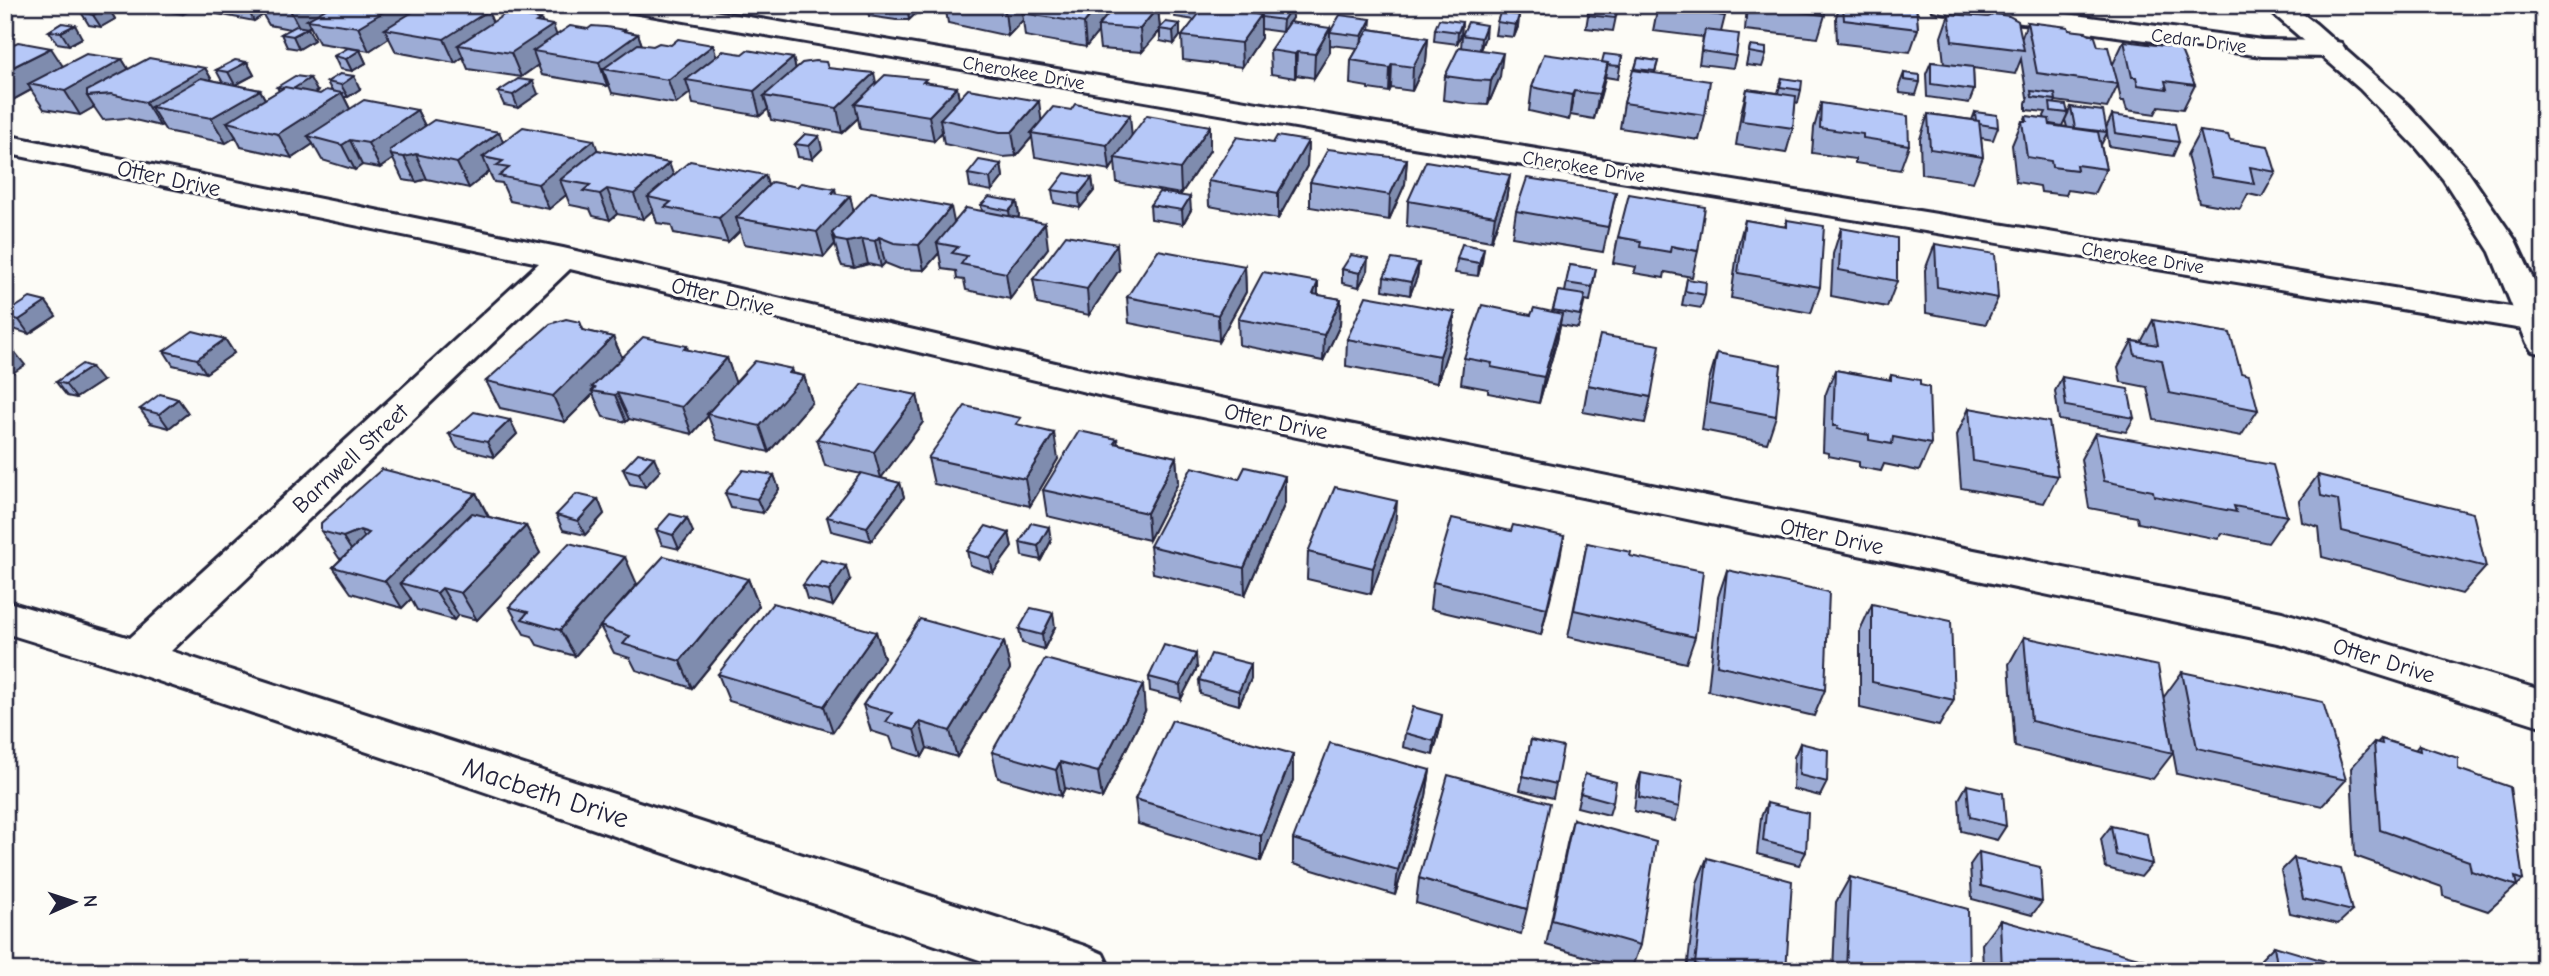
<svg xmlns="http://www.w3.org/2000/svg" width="2549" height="976" font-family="'Comic Neue',sans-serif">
<rect width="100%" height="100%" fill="#fdfcf7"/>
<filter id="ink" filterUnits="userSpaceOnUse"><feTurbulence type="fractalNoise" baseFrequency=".0143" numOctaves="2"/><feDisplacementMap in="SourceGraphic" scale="14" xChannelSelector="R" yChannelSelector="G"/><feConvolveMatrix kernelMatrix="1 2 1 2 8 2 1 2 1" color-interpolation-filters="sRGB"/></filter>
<g filter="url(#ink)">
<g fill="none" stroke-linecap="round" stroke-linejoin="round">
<g stroke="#22223b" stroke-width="6">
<g id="street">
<polygon points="621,5 678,5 1364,121 2535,311 2544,313 2544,329 2535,331 1364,139 633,12 624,10"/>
<polygon points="1930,5 2000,5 2262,40 2332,41 2341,43 2345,49 2341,55 2332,57 2262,56 1942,12 1933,10"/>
<polygon points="5,135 563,248 1111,376 2282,612 2544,691 2544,727 2282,644 1111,398 570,269 171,651 1085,946 1103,954 1111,971 1012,971 129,671 5,633 5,601 130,638 539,263 5,153"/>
</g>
</g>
<g stroke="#22223b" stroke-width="6">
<polygon id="secondary" points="2263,5 2291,5 2316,24 2409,106 2464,166 2515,240 2539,291 2544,301 2544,354 2532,351 2527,343 2490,252 2443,179 2417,148 2360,89"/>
</g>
<use href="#street" fill="#fdfcf7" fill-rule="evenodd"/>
<use href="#secondary" fill="#fdfcf7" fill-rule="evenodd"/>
</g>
<g fill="#9dacd5" stroke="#22223b" stroke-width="2">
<polygon points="138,5 405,5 409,15 476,6 478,10 488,11 493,23 542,23 557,35 588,29 626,32 638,34 642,45 716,56 742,54 793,58 796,69 828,68 876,84 926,82 959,99 1041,121 1131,136 1210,126 1210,150 1181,194 1117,183 1115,162 1110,170 1035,157 1032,137 1016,156 1003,157 944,144 942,132 934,141 860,129 858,118 842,133 771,120 768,109 760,116 693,104 690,93 676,104 612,93 609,85 607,86 542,75 538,65 521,77 468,69 463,57 455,63 396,52 389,38 369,51 319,43 310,26 307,28 314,40 299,49 287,47 281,34 290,29 269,25 263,15 254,21 202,11 199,6 183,14 139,7"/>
<polygon points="814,5 866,5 859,11 814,6"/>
<polygon points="867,5 925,5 909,20 896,20 869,16"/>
<polygon points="945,5 1108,5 1109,13 1158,7 1160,29 1166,22 1180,36 1174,44 1160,41 1160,31 1142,52 1100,49 1098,32 1086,47 1025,36 1023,20 1008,36 948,23"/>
<polygon points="1174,5 1210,5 1210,7 1258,14 1292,6 1292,18 1282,32 1261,29 1261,38 1242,67 1183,60 1182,36 1195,20 1175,17"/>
<polygon points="1322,5 1359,5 1355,12 1322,8"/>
<polygon points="1475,5 1548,5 1545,14"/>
<polygon points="1658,5 1725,16 1721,32 1736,56 1733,68 1699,64 1703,37 1653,31"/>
<polygon points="1747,5 1825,5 1825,15 1818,38 1745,30"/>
<polygon points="1840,5 1916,5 1918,29 1910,52 1837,43 1836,17"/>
<polygon points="108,7 115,19 101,27 89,25 81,12"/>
<polygon points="1589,9 1617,12 1613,31 1586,28"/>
<polygon points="1949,14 2022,37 2027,22 2069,30 2098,46 2113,64 2124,41 2195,85 2183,109 2159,106 2155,114 2127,110 2124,101 2121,101 2118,85 2107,108 2056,101 2054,104 2068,113 2062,126 2050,124 2067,127 2065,120 2071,107 2106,128 2112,115 2179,142 2173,156 2109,146 2107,133 2101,145 2106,169 2094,194 2068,190 2066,195 2041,192 2040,186 2016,182 2012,145 2022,121 2024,121 2026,116 2045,119 2044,116 2046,112 2026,110 2026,103 2028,97 2027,97 2021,59 2015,74 1973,68 1974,90 1969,103 1927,97 1926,74 1931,62 1944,63 1941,37"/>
<polygon points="1519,15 1518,27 1514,37 1495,35 1497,22"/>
<polygon points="1462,22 1461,35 1457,44 1434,41 1435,29"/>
<polygon points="62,23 82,38 69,45 57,43 49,31"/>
<polygon points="1330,28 1330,32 1370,29 1428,38 1426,61 1412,91 1391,88 1389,92 1368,89 1368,87 1350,84 1351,60 1358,48 1330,45 1330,52 1314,78 1296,75 1295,78 1271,74 1270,50"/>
<polygon points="1462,35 1485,37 1480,50 1500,77 1488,105 1471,104 1443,100 1445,76 1461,48"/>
<polygon points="1750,46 1766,55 1762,67 1746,65"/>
<polygon points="5,48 63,66 122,59 128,69 205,68 212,80 223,83 216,70 247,62 254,75 236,85 260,90 265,99 279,91 277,87 317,91 314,93 320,94 332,91 327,82 340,74 360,89 348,97 344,97 350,109 417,110 425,126 499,132 503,142 597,150 669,163 673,176 765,175 768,186 850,196 853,211 954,222 982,211 981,205 1017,202 1019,216 1017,218 1048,248 1010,299 966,290 964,280 957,279 956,271 942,269 939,253 924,270 900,269 885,263 881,267 868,264 854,268 842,266 839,259 835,244 824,257 744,244 740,231 728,243 674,233 671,225 657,223 653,210 643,219 617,214 610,220 593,216 590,209 570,205 566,195 549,209 510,201 502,183 494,182 489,172 469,188 427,179 416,182 403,180 393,159 380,168 362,165 355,170 322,160 313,144 292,158 241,147 236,137 226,143 166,131 162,125 160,126 126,118 103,120 94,107 80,115 44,109 31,90 11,101 5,100"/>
<polygon points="360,50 366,63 352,71 340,69 334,56"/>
<polygon points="1622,56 1618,79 1605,77 1594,119 1570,115 1569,120 1529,111 1532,87 1602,62"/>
<polygon points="1638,58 1658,61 1655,73 1705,115 1699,140 1620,128 1624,103"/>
<polygon points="1904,73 1920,82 1916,95 1900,93 1899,86"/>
<polygon points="1782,78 1801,90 1798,103 1795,102 1793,128 1786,153 1736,145 1741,113 1747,89 1778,93"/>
<polygon points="498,92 538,94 518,108 504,105"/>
<polygon points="1821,103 1909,145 1900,170 1855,163 1855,159 1812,153 1814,128"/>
<polygon points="1975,112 1998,127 1993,140 1981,138 1983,157 1973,182 1921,174 1920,139 1928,114 1972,120"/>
<polygon points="2200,131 2230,140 2276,172 2262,197 2248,194 2240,209 2199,202 2187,155"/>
<polygon points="805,134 822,149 812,159 798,157 795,144"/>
<polygon points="1308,141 1307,166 1278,219 1209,206 1208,181 1273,143"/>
<polygon points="1407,159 1405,184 1389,220 1310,207 1310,182"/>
<polygon points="1001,164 1003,177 992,191 970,187 968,174"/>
<polygon points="1510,175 1506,200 1491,241 1407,226 1408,201"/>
<polygon points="1092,178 1094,191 1080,208 1054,203 1052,190"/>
<polygon points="1616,192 1603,252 1512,237 1516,211"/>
<polygon points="1150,205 1191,210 1183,224 1151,219"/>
<polygon points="1745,220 1785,227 1787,220 1820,287 1811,313 1731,298 1738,246"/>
<polygon points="1841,228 1897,281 1887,307 1831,296 1833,254"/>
<polygon points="1618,237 1698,251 1692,277 1665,272 1664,278 1634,273 1636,267 1613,263"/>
<polygon points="1935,244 1998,298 1986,324 1926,313 1925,270"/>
<polygon points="1457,259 1482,261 1478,276 1455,273"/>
<polygon points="1419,263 1417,277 1410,295 1383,290 1384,277"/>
<polygon points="1570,265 1596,269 1590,301 1585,300 1578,328 1560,325 1557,340 1539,403 1488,393 1488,389 1461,384 1464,358 1531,315 1552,312 1558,291 1565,292"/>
<polygon points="1245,266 1246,292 1219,341 1129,323 1127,297"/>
<polygon points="1342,269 1367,272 1359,287 1342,283"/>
<polygon points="1119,270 1089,315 1037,304 1033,279"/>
<polygon points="1687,279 1705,295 1701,308 1682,305"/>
<polygon points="1318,282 1318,295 1341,299 1340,325 1323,361 1239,345 1238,319"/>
<polygon points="46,302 56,316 29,334 13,329 5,319 5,314"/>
<polygon points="1455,312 1452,338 1437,383 1346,366 1347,339"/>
<polygon points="2153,320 2241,373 2258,410 2241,436 2154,420 2147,387 2121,382 2118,367 2132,341 2141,342"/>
<polygon points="583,330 613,337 622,357 687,346 688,350 727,358 735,383 792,369 793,373 804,376 812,402 769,452 717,440 708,416 692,434 629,419 626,422 603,417 593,394 565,422 500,408 486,381"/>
<polygon points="225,339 234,353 206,373 173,365 164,351"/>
<polygon points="1717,353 1776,416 1767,443 1702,430 1709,380"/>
<polygon points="1835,370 1889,380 1891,375 1920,385 1931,444 1919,471 1884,464 1881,471 1859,467 1859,462 1828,456 1828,453 1823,452 1825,396"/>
<polygon points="2062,377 2134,418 2126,432 2059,420 2055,391"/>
<polygon points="102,381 76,398 67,396 56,382"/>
<polygon points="1588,385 1651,397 1645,423 1583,412"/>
<polygon points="917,395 923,422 881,478 900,483 904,497 871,541 831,531 827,517 861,474 825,466 817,439"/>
<polygon points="178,399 188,413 169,428 150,423 140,409"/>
<polygon points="1969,408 2058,476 2044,503 1961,488 1957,435"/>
<polygon points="510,420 517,434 494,457 457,448 449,434"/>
<polygon points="1022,426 1058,459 1030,506 934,484 928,458"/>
<polygon points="2095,433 2287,516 2268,543 2222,533 2218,539 2138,523 2137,517 2089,508 2081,459"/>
<polygon points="1117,439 1118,444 1176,457 1178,483 1149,540 1047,516 1043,490"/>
<polygon points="623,469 660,471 645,487 630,484"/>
<polygon points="774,475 779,489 763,513 731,508 725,493"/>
<polygon points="2318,475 2486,567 2462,594 2322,557 2319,527 2302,522 2299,501"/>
<polygon points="1285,476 1285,503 1245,595 1153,573 1150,546 1239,479"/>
<polygon points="476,493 489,517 526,526 540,553 477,620 458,615 454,620 417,610 411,599 402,608 351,593 333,567 341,559 339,558 321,531"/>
<polygon points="598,499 604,514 585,535 563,530 556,515"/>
<polygon points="1395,528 1371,594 1307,579 1308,552"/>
<polygon points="656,530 693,532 679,549 662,545"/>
<polygon points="1009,533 1012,547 993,573 970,565 967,551"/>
<polygon points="1564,536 1541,635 1430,609 1433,582"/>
<polygon points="1051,541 1041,560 1022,556 1020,542"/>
<polygon points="1587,543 1630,556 1695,637 1686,663 1568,637"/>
<polygon points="1727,570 1825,690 1814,716 1708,691 1718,597"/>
<polygon points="748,579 759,606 692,688 636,670 630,658 614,653 600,626"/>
<polygon points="850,580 833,606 807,599 803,585"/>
<polygon points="637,584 575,656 537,645 532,636 524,634 509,607"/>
<polygon points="1872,604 1954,700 1939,726 1860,708 1860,630"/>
<polygon points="1055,627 1044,649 1022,643 1019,629"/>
<polygon points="876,632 884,658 833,732 729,701 718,674"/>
<polygon points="2024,637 2163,698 2182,672 2346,780 2322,806 2177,774 2166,714 2173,753 2153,779 2015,747 2009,664"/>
<polygon points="1004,642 1010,669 957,757 927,748 922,757 894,748 890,737 871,731 863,705"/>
<polygon points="1251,664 1251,679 1239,705 1200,694 1199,680"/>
<polygon points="1197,668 1181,699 1150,691 1149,677"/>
<polygon points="1145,711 1102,798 1065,788 1061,796 998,778 992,752"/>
<polygon points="1440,729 1433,755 1403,747 1405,733"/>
<polygon points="2381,739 2415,750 2419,745 2458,769 2523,880 2488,911 2443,896 2442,887 2355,856 2351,768 2374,742 2377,743"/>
<polygon points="1531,740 1556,784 1553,798 1520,790"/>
<polygon points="1800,743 1827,782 1820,796 1793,789 1794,757"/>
<polygon points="1293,754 1293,780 1261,861 1138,824 1135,799"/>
<polygon points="1430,770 1426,796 1395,895 1293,864 1293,839"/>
<polygon points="1641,773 1679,807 1675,821 1634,811 1637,786"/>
<polygon points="1585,774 1613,802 1609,815 1577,807"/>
<polygon points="1967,785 2006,826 1997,840 1961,831 1959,799"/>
<polygon points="1767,803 1806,852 1799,865 1757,854 1761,817"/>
<polygon points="1573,819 1640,945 1631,970 1546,945 1567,844"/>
<polygon points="2111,826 2152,864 2141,877 2106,868 2101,839"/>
<polygon points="1979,852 2042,902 2032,915 1972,899 1970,865"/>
<polygon points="1707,858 1786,971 1687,971 1697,883"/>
<polygon points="2294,858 2352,911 2338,924 2290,913 2281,871"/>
<polygon points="1850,877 1969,971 1833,971 1836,902"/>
<polygon points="1419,878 1527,909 1521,934 1416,903"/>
<polygon points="2000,920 2162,971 1983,971 1982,944"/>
<polygon points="2274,946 2327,971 2263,971 2261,959"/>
</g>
<g fill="#7f8cae" stroke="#22223b" stroke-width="2">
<polygon points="178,5 199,5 199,6 183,14"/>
<polygon points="245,5 258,5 263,15 254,21"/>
<polygon points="294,5 343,5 307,20 310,26 301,31 289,8"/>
<polygon points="391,5 405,5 413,24 385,29 389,38 369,51 358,27"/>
<polygon points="858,5 866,5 859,11"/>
<polygon points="907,5 925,5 909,20"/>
<polygon points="1012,5 1033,5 1022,13 1023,20 1008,36 1005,12"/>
<polygon points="1099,5 1108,5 1109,18 1098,26 1098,32 1086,47 1084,23"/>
<polygon points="1202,5 1210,5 1210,7 1200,20 1200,8"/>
<polygon points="476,6 480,16 488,11 497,34 458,45 463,57 455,63 444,39 472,9"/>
<polygon points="1292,6 1292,18 1282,32 1283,20"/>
<polygon points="108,7 115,19 101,27 93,15"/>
<polygon points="1158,7 1160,30 1142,52 1140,29"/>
<polygon points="1261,15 1261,38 1242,67 1241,43"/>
<polygon points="1519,15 1518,27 1514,37 1516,25"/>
<polygon points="541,19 545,30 553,25 561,48 533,51 538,65 521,77 511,53 536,22"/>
<polygon points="1371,19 1370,31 1361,49 1362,36"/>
<polygon points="1462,22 1461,35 1457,44 1458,32"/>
<polygon points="1180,24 1180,36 1174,44 1173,31"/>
<polygon points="75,25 82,38 69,45 61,32"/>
<polygon points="1486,25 1485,37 1480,50 1481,38"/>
<polygon points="308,28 314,40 299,49 293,36"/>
<polygon points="1330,28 1330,52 1314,78 1315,54"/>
<polygon points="625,30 629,41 638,34 646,57 603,69 609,85 607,86 599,62"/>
<polygon points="1428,38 1426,61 1412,91 1413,67"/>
<polygon points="713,45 720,68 686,80 690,93 676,104 668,80"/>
<polygon points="51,48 66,71 28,84 31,90 11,101 5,93 5,71"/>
<polygon points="360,50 366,63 352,71 346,59"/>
<polygon points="1297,52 1296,75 1295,78 1295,54"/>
<polygon points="1503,53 1500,77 1488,105 1491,81"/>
<polygon points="793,58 799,82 764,96 768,109 760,116 754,91"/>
<polygon points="122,59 137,83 111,94 87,96 94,107 80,115 65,91"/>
<polygon points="247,62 254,75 235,85 228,72"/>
<polygon points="1608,63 1603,87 1594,119 1599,94"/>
<polygon points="1392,64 1391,88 1389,92 1390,68"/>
<polygon points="205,68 219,92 151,107 162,125 160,126 145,102"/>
<polygon points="874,73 879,97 855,104 858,118 842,133 837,108"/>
<polygon points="354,76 360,89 348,97 341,85"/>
<polygon points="310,78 317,91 299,102 292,89"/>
<polygon points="533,81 538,94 518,108 513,95"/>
<polygon points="957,87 961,111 940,119 942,132 934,141 929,116"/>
<polygon points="260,90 273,114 227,122 236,137 226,143 211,118"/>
<polygon points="1574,91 1570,115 1569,120 1572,95"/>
<polygon points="342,93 354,117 308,136 313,144 292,158 278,134"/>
<polygon points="1039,101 1042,125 1031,133 1032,137 1016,156 1012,132"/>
<polygon points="417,110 429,134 391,155 393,159 380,168 368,143"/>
<polygon points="1130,115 1132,139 1115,158 1115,162 1110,170 1107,145"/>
<polygon points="1210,126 1210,150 1181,194 1180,169"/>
<polygon points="499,132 509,157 503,161 483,157 489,172 469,188 457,163"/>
<polygon points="819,136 822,149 812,159 809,146"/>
<polygon points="350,140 362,165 355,170 342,145"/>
<polygon points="594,140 603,165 560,180 566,195 549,209 538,184"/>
<polygon points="1308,141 1307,166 1278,219 1278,193"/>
<polygon points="416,154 427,179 416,182 404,157"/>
<polygon points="1407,159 1405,184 1389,220 1390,195"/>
<polygon points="669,163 678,188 648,197 653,210 643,219 634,194"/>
<polygon points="1001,164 1003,177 992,191 990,178"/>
<polygon points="765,175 772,200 736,218 740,231 728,243 719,218"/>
<polygon points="1510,175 1506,200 1491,241 1495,216"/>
<polygon points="1092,178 1094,191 1080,208 1079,194"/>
<polygon points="607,189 617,214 610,220 600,194"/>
<polygon points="835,189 840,207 850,196 856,221 832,233 835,244 824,257 817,232 832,193"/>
<polygon points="1190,197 1191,210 1183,224 1182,210"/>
<polygon points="1017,202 1019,216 1011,224 1009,211"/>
<polygon points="951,207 956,232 937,243 939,253 924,270 919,245"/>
<polygon points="1045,223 1048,248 1010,299 1006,273"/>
<polygon points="879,237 885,263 881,267 875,241"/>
<polygon points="862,239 868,264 854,268 847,242"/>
<polygon points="1117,244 1119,270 1089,315 1087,289"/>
<polygon points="1484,248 1482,261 1478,276 1479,263"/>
<polygon points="1368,258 1367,272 1359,287 1360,273"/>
<polygon points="1419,263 1417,277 1410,295 1411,282"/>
<polygon points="1245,266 1246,292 1219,341 1218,315"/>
<polygon points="1318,282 1318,308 1313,294"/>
<polygon points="1341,299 1340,325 1323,361 1324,335"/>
<polygon points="46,302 56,316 29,334 19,320"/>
<polygon points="1455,312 1452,338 1437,383 1440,356"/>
<polygon points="1562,314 1557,340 1539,403 1544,377"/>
<polygon points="580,322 591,348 613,337 624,363 595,388 592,387 594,391 592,391 593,394 565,422 553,396"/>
<polygon points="225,339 234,353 206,373 197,359"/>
<polygon points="14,351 25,365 5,378 5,357"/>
<polygon points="727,358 736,384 707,414 708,416 692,434 682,407"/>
<polygon points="91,367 102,381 76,398 65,384"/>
<polygon points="792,369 796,385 804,376 812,402 769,452 760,426"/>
<polygon points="617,393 629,419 626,422 615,395"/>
<polygon points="917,395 923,422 881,478 874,452"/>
<polygon points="178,399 188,413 169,428 159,414"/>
<polygon points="510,420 517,434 494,457 487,442"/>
<polygon points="1054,433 1058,459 1030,506 1025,479"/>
<polygon points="654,457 660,471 645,487 639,473"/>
<polygon points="1176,457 1178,483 1149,540 1147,513"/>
<polygon points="774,475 779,489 763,513 757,499"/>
<polygon points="1285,476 1285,503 1245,595 1244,568"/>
<polygon points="900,483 904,497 871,541 867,527"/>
<polygon points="476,493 490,520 400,583 411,599 402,608 385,581"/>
<polygon points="598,499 604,514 585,535 578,521"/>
<polygon points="1397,501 1395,528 1371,594 1373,568"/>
<polygon points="687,518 693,532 679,549 673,535"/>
<polygon points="526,526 540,553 477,620 461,593"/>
<polygon points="1049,527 1051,541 1041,560 1038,546"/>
<polygon points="360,530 377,557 360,564 343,537"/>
<polygon points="1009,533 1012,547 993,573 990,558"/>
<polygon points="1564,536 1559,563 1541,635 1547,608"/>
<polygon points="625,557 637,584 575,656 560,630"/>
<polygon points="846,566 850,580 833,606 829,591"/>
<polygon points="748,579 759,606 692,688 680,661"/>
<polygon points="442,588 458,615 454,620 437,593"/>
<polygon points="1053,613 1055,627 1044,649 1042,635"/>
<polygon points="876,632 884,658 833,732 824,706"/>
<polygon points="1004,642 1010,669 957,757 950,731"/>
<polygon points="1196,654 1197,668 1181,699 1180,685"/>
<polygon points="1251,664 1251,679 1239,705 1239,691"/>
<polygon points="1143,685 1145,711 1102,798 1098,772"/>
<polygon points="1442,715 1440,729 1433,755 1434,741"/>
<polygon points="920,722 927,748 922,757 914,730"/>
<polygon points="1293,754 1293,780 1261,861 1261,836"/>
<polygon points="1060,762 1065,788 1061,796 1056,770"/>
<polygon points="1430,770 1426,796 1395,895 1398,870"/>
</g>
<g fill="#b6c8f8" stroke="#22223b" stroke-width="2">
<polygon points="96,5 108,7 93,15 81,12"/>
<polygon points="275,5 294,5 289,8"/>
<polygon points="333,5 395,5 358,27 307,20"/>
<polygon points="424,5 476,6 472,9 488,11 444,39 385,29"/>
<polygon points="969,5 1012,5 1005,12"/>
<polygon points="1030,5 1099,5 1084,23 1022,13"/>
<polygon points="1116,5 1144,5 1158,7 1140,29 1098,26"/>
<polygon points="1180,5 1202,5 1200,8"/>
<polygon points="1264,5 1290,5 1292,6 1283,20 1261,17 1261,15 1258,14"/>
<polygon points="1658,5 1726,5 1725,16 1658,8"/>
<polygon points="1751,5 1825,5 1825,15 1751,6"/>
<polygon points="1843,5 1916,5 1918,29 1844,20"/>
<polygon points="1205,6 1261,15 1241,43 1182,36"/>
<polygon points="1589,9 1617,12 1615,18 1588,15"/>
<polygon points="1500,13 1519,15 1516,25 1497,22"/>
<polygon points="505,14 541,19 536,22 553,25 511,53 458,45"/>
<polygon points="1949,14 1988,17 1995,14 2009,16 2018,21 2024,50 1952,41"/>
<polygon points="1340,15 1371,19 1362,36 1330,32"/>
<polygon points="1439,19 1462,22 1458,32 1435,29"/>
<polygon points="1166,22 1180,24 1173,31 1159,29"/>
<polygon points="1289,22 1330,28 1315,54 1297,52 1295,54 1270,50"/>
<polygon points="1468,22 1486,25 1481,38 1462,35"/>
<polygon points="2027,22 2068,27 2069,30 2086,32 2095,37 2098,46 2108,47 2118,84 2037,73"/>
<polygon points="62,23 75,25 61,32 49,31"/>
<polygon points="296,26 308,28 293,36 281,34"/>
<polygon points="570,26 588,29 592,26 606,27 625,30 623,31 638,34 599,62 533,51"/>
<polygon points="1369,29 1428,38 1413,67 1392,64 1390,68 1369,65 1370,63 1351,60"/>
<polygon points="1705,30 1739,34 1736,56 1701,51"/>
<polygon points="678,39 713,45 668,80 603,69 638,44 653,46 659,43 671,45"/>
<polygon points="2124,41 2180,48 2195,85 2165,81 2167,89 2138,85 2136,77 2132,77"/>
<polygon points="18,42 51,48 5,71 5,48"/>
<polygon points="1750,46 1766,48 1766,55 1749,52"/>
<polygon points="1459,47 1503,53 1491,81 1474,80 1445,76"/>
<polygon points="348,48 360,50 346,59 334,56"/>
<polygon points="747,50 793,58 754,91 686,80 723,51 742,54"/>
<polygon points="86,54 122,59 65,91 28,84"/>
<polygon points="1544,54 1608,63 1599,94 1574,91 1572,95 1532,87"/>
<polygon points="1604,54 1622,56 1620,66 1607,65 1608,63 1602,62"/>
<polygon points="149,58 205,68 145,102 111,94 87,96 87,91"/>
<polygon points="1638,58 1658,61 1655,71 1635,69"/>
<polygon points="235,60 247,62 228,72 216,70"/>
<polygon points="815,61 826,62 828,68 874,73 837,108 764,96 802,63"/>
<polygon points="1931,62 1973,67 1974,90 1931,84"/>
<polygon points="1633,70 1710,81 1705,115 1624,103"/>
<polygon points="1904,73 1920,75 1920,82 1904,80"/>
<polygon points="340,74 354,76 341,85 327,82"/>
<polygon points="885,75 926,79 923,82 957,87 929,116 855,104"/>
<polygon points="295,76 310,78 293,89 277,87"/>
<polygon points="201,78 260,90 211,118 151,107"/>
<polygon points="1782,78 1802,81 1801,90 1780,87"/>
<polygon points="518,79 533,81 513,95 498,92"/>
<polygon points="285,87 320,94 326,90 342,93 278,134 227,122"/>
<polygon points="968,89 1039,101 1012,132 1000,132 940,119"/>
<polygon points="1747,89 1796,96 1793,128 1742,121"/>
<polygon points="2031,91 2055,94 2056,100 2032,97"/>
<polygon points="364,100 417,110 368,143 350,140 342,145 308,136"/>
<polygon points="1821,103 1908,116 1909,145 1863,138 1863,134 1820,128"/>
<polygon points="2050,103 2066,105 2068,113 2051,111"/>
<polygon points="1075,104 1130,115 1107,145 1031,133 1053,107 1071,110"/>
<polygon points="2071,107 2103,111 2107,132 2075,128"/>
<polygon points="1975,112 1997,115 1998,127 1979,124 1979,121 1976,121"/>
<polygon points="1928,114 1979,121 1983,157 1930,149"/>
<polygon points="1147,115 1210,126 1180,169 1115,158"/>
<polygon points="2112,115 2175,124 2179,142 2115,133"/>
<polygon points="2026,116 2049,119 2050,125 2098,132 2106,169 2076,165 2077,170 2052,167 2051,161 2027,157 2022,121 2027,121"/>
<polygon points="434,120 499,132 457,163 416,154 404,157 391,155 390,150"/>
<polygon points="523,127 594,140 538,184 499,176 509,168 496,166 503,161 483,157"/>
<polygon points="2200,131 2228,135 2230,140 2268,146 2276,172 2250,167 2254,184 2212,177"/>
<polygon points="805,134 819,136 809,146 795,144"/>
<polygon points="1277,136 1308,141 1278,193 1208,181 1237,137 1273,143"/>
<polygon points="1328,149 1407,159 1390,195 1310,182"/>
<polygon points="597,150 669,163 634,194 607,189 600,194 583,191 590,185 560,180"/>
<polygon points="979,160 1001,164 990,178 968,174"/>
<polygon points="690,161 765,175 719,218 665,207 671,202 648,197"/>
<polygon points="1426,161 1510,175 1495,216 1408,201"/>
<polygon points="1065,173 1092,178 1079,194 1052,190"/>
<polygon points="1527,178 1616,192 1608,227 1516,211"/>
<polygon points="772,182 797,187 801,183 835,189 832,193 850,196 817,232 736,218"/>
<polygon points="871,192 951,207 919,245 894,243 879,237 875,241 862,239 847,242 836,240 832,233"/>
<polygon points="1159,192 1190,197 1182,210 1150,205"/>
<polygon points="1629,194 1705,207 1698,251 1671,246 1670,252 1640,247 1641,241 1618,237"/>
<polygon points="989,197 1017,202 1009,211 981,205"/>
<polygon points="966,208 1045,223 1006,273 961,264 967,256 952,253 958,247 937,243"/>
<polygon points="1745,220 1787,227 1787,220 1824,226 1820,287 1738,273"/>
<polygon points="1841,228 1897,238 1897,281 1839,270"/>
<polygon points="1066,235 1117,244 1087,289 1033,279"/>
<polygon points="1462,244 1484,248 1479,263 1457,259"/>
<polygon points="1935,244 1995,254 1998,298 1937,287"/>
<polygon points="1158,250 1245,266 1218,315 1127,297"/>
<polygon points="1351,255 1368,258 1360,273 1342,269"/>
<polygon points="1392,259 1419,263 1411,282 1384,277"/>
<polygon points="1570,265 1596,269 1592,287 1566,283"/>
<polygon points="1263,272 1318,282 1313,294 1341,299 1324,335 1238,319"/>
<polygon points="1687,279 1706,282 1705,295 1685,291"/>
<polygon points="1558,291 1585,295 1580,315 1553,310"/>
<polygon points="1366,296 1455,312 1440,356 1347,339"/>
<polygon points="30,298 46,302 19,320 5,316 5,314"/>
<polygon points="1482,305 1531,315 1534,308 1562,314 1544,377 1491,367 1492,363 1464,358"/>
<polygon points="566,319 580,322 582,330 613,337 553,396 486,381 550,324"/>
<polygon points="2153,320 2230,333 2241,373 2249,375 2258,410 2169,393 2162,360 2135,355 2132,341 2158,345"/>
<polygon points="193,331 225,339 197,359 164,351"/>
<polygon points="1600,335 1660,345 1651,397 1588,385"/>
<polygon points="643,337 687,346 684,349 727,358 682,407 617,393 615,395 592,391 595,388 592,387"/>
<polygon points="5,348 14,351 5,357"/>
<polygon points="1717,353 1781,365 1776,416 1709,403"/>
<polygon points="755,361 792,369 789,373 804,376 760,426 707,414"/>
<polygon points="82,364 91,367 65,384 56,382"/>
<polygon points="1835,370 1891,380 1891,375 1920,380 1920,385 1929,387 1931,444 1893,437 1892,444 1869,440 1869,435 1837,429 1838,426 1833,426"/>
<polygon points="2062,377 2128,389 2134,418 2066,406"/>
<polygon points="862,384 917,395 874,452 817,439"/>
<polygon points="160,394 178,399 159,414 140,409"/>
<polygon points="965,406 1021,418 1016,424 1054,433 1025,479 928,458"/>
<polygon points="1969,408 2049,422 2058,476 1973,461"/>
<polygon points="474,412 510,420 487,442 449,434"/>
<polygon points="1079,431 1117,439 1114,443 1176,457 1147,513 1043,490"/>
<polygon points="2095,433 2273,465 2287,516 2234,506 2236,512 2154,496 2153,491 2104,481"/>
<polygon points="638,453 654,457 639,473 623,469"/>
<polygon points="1192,467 1239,479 1245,467 1285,476 1244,568 1150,546"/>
<polygon points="382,469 476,493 385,581 333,567 369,533 360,530 343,537 321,531 321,523"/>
<polygon points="743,470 774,475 757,499 725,493"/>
<polygon points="861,473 900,483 867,527 827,517"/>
<polygon points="2318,475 2473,513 2486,567 2342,531 2338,500 2321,496"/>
<polygon points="1335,487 1397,501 1373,568 1308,552"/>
<polygon points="576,494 598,499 578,521 556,515"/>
<polygon points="472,513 526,526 461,593 442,588 437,593 400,583"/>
<polygon points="670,514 687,518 673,535 656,530"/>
<polygon points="1452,518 1511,531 1513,525 1564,536 1547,608 1433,582"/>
<polygon points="1031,523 1049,527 1038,546 1020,542"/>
<polygon points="986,526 1009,533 990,558 967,551"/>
<polygon points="569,543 625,557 560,630 522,619 528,612 509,607"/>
<polygon points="1587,543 1631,552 1630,556 1703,571 1695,637 1574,610"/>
<polygon points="664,556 748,579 680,661 623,644 630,636 600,626"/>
<polygon points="821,560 846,566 829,591 803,585"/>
<polygon points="1727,570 1829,592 1825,690 1717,665"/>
<polygon points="773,603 876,632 824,706 718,674"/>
<polygon points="1872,604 1951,621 1954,700 1872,682"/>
<polygon points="1031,608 1053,613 1042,635 1019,629"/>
<polygon points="920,619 1004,642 950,731 920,722 914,730 886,722 892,713 863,705"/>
<polygon points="2024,637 2158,666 2173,753 2031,721"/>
<polygon points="1164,645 1196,654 1180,685 1149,677"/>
<polygon points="1211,654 1251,664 1239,691 1199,680"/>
<polygon points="1045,659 1143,685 1098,772 1060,762 1056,770 992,752"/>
<polygon points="2182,672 2323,702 2346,780 2197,748"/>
<polygon points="1413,707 1442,715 1434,741 1405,733"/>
<polygon points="1172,720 1293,754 1261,836 1135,799"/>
<polygon points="2381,739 2420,751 2419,745 2458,758 2458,769 2510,787 2523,880 2515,877 2517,886 2471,871 2469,861 2380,830 2374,742 2382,744"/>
<polygon points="1531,740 1563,747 1556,784 1523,776"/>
<polygon points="1330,743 1430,770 1398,870 1293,839"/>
<polygon points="1800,743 1828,750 1827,782 1799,775"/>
<polygon points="1641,773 1682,781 1679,807 1639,797"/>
<polygon points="1585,774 1616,782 1613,802 1580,793"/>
<polygon points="1448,775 1550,803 1527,909 1419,878"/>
<polygon points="1967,785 2003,793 2006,826 1970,817"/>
<polygon points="1767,803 1808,813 1806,852 1763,841"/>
<polygon points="1573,819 1656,842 1640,945 1552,920"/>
<polygon points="2111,826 2147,834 2152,864 2116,855"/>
<polygon points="1979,852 2040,867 2042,902 1981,886"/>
<polygon points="1707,858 1792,881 1786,971 1717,971 1695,964"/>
<polygon points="2294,858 2341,869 2352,911 2303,899"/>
<polygon points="1850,877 1968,909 1969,971 1846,971"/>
<polygon points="2000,920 2161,964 2162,971 2002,971"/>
<polygon points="2274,946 2325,961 2327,971 2278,971"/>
<polygon points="2181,967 2194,971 2182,971"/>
</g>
</g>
<g text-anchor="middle" stroke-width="6" stroke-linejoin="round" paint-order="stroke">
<g font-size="19" fill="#22223b" stroke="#fdfcf7">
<text transform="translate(2199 40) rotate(7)" y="7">Cedar Drive</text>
<text transform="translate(1024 72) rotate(10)" y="7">Cherokee Drive</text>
<text transform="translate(1584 166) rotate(9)" y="7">Cherokee Drive</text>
<text transform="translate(2143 257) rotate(9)" y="7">Cherokee Drive</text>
</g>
<g font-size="23" fill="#22223b" stroke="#fdfcf7">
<text transform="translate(169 178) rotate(12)" y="8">Otter Drive</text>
<text transform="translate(723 296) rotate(13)" y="8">Otter Drive</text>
<text transform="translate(1276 421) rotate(12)" y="8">Otter Drive</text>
<text transform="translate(350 458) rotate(-43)" y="8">Barnwell Street</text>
<text transform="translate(1832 536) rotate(12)" y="8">Otter Drive</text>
<text transform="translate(2384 660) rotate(17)" y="8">Otter Drive</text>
</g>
<g font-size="28" fill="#22223b" stroke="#fdfcf7">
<text transform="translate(546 792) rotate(18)" y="10">Macbeth Drive</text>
</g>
</g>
<rect width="2549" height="976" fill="none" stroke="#fdfcf7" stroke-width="28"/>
<rect x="14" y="14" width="2521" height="948" fill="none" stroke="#22223b" stroke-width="2.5" filter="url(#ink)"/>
<g transform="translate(74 902) rotate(87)" stroke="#fdfcf7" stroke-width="5" paint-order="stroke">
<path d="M0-5L12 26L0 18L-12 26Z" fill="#22223b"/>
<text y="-10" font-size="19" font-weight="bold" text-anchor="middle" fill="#22223b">N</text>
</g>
</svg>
